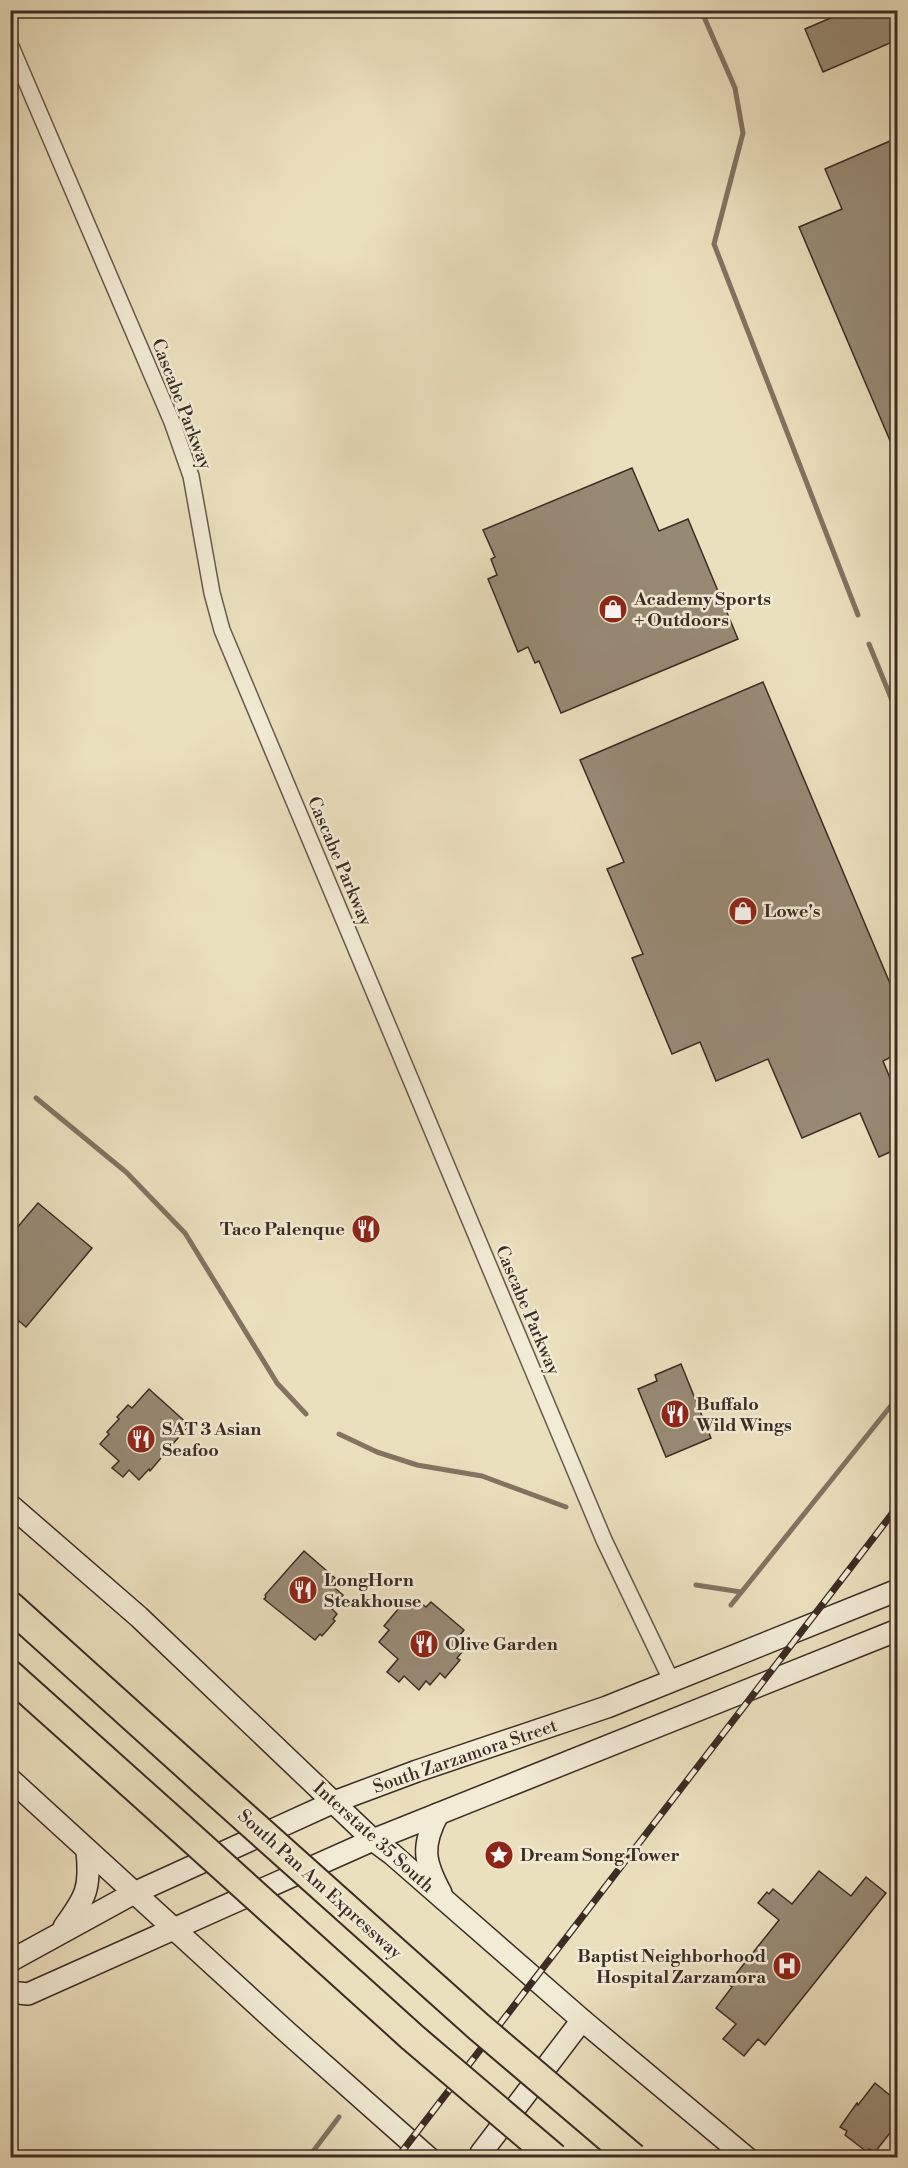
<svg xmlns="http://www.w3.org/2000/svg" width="908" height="2168" font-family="'Libre Bodoni',serif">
<rect width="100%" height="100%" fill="#ebe0be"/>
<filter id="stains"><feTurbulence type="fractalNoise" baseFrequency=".00333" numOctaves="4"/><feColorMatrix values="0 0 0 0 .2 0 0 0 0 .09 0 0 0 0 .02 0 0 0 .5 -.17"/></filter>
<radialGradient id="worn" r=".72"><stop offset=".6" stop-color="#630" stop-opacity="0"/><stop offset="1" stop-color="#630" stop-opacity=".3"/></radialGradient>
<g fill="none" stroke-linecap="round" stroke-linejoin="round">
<g stroke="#827362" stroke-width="5">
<polyline points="701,10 735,88 743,133 714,244 858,615"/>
<polyline points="869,644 898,715"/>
<polyline points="10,1078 11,1078"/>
<polyline points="36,1098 126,1172 185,1233 277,1383 306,1414"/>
<polyline points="339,1434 377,1452 417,1465 482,1476 566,1507"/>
<polyline points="696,1585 741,1592"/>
<polyline points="731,1605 898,1397"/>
<polyline points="308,2158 339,2117"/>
</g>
</g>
<g fill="#978a75" stroke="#3c2c25" stroke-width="1.5">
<polygon points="838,10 897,10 897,40 823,72 805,29 840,14"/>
<polygon points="897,138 897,457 799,227 842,209 825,169"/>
<polygon points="632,468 659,531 688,519 738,639 561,713 539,661 535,663 528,647 518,652 488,579 497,575 491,559 495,557 483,530"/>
<polygon points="763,682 897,1000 897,1054 883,1061 897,1095 897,1149 879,1157 860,1113 802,1138 768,1059 716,1081 700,1042 672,1054 632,958 643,954 607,869 624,862 580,760"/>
<polygon points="38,1203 92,1248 26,1327 19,1321 10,1331 10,1236"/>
<polygon points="681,1364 711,1438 666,1457 638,1389 657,1381 655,1375"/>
<polygon points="149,1389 189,1425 150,1471 149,1469 139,1480 129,1470 123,1477 112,1468 119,1461 100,1444 109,1434 107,1432 119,1419 117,1417 128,1405 132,1408"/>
<polygon points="304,1551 335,1578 330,1584 343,1595 332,1609 337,1614 333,1619 335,1621 322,1636 320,1634 315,1640 264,1599 266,1597 265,1595"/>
<polygon points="417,1600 426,1607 431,1602 464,1630 459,1636 468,1645 457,1658 460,1660 445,1678 440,1673 430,1685 426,1681 419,1690 404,1676 399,1682 387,1672 398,1659 379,1642 389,1630 384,1626 404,1602 410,1608"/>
<polygon points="819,1871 851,1896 866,1877 886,1893 765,2045 758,2039 744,2056 723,2039 736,2024 716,2008 732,1987 728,1984 779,1920 758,1903 767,1892 769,1894 773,1889 792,1904"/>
<polygon points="875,2083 897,2101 897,2124 875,2152 869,2149 867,2152 845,2135 847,2131 840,2127 857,2103 858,2105"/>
</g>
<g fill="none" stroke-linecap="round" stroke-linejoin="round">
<g stroke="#68594b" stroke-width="18">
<polyline id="minor" points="10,44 172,422 191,476 212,593 222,630 604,1540 672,1682"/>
</g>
<g stroke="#3c2c25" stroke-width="24">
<g id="secondary">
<polyline points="10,1505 139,1617 373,1840 392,1854 582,2020 747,2158"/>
<polyline points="10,1779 288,2033 429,2158"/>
<path d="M438,1814C421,1846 424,1862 441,1893"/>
<path d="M64,1927C86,1897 91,1888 87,1851"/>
<polyline points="10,1961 134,1893 334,1802 417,1771 607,1707 898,1590"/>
<polyline points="10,1992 28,1994 373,1840 898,1630"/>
<polyline points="480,2158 481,2153 582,2020"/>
</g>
</g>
<g stroke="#3c2c25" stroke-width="32">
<g id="motorway">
<polyline points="10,1606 204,1781"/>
<polyline points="10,1675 165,1814"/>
</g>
</g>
<use href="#minor" stroke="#f2ebd5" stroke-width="15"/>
<use href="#secondary" stroke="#f2ebd5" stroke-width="21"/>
<use href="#motorway" stroke="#ebe0be" stroke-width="28"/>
<g stroke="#3c2c25" stroke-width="7">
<polyline id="rail" points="397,2158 898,1506"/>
</g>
<use href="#rail" stroke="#f2ebd5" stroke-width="4.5" stroke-dasharray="14" stroke-linecap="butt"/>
<g stroke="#3c2c25" stroke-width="32" stroke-linecap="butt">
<g id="motorway-bridge">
<polyline points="204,1781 479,2027 633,2158"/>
<polyline points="165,1814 412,2037 554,2158"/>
</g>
</g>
<use href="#motorway-bridge" stroke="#ebe0be" stroke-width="28"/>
</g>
<defs>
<g id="shop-disc" transform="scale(1.5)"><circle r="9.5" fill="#8f2418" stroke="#f2ebd5"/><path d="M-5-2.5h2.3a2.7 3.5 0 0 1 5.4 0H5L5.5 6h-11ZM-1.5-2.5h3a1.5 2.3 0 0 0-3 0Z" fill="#fff"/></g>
<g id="restaurant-disc" transform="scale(1.5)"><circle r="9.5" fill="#8f2418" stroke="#f2ebd5"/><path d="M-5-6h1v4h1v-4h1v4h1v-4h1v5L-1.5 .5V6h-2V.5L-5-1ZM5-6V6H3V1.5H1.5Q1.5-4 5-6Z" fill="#fff"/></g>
<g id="sight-disc" transform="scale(1.5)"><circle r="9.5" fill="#8f2418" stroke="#f2ebd5"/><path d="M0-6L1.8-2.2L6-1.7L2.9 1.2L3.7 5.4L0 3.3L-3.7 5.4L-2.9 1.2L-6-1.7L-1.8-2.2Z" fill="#fff"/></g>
<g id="hospital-disc" transform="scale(1.5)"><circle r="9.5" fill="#8f2418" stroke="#f2ebd5"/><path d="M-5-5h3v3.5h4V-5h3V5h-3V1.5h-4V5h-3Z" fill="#fff"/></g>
</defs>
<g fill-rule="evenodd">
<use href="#shop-disc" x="613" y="609"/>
<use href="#shop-disc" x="743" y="911"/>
<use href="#restaurant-disc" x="366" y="1229"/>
<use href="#restaurant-disc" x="675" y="1414"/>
<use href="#restaurant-disc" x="141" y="1439"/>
<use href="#restaurant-disc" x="303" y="1590"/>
<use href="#restaurant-disc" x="424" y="1644"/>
<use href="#sight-disc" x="499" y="1855"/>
<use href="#hospital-disc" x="787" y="1966"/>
</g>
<g text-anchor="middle" stroke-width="5" stroke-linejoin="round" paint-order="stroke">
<g font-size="18" fill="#3c2c25" stroke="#f2ebd5">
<text transform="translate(182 404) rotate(69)" y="6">Cascabe Parkway</text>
<text transform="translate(340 861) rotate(67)" y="6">Cascabe Parkway</text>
<text transform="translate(528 1310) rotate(67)" y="6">Cascabe Parkway</text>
<text transform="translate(465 1756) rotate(-19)" y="6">South Zarzamora Street</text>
<text transform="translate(374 1837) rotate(42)" y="6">Interstate 35 South</text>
<text transform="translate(320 1884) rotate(42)" y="6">South Pan Am Expressway</text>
</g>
<g font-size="18" font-weight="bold" fill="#3c2c25" stroke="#f2ebd5" text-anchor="start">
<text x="634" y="605">Academy Sports<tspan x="634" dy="21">+ Outdoors</tspan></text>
<text x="764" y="917">Lowe's</text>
<text x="345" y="1235" text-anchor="end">Taco Palenque</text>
<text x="696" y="1410">Buffalo<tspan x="696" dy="21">Wild Wings</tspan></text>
<text x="162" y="1435">SAT 3 Asian<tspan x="162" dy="21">Seafoo</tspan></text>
<text x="324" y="1586">LongHorn<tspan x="324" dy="21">Steakhouse</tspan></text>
<text x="445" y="1650">Olive Garden</text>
<text x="520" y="1861">Dream Song Tower</text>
<text x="766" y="1962" text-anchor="end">Baptist Neighborhood<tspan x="766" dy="21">Hospital Zarzamora</tspan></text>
</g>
</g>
<rect width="908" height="2168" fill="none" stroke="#ebe0be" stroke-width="36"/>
<rect x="12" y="12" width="884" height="2144" fill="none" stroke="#3c2c25" stroke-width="3"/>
<rect x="18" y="18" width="872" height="2132" fill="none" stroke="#3c2c25" stroke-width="1.5"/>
<rect width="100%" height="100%" filter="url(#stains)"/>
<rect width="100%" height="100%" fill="url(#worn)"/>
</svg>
